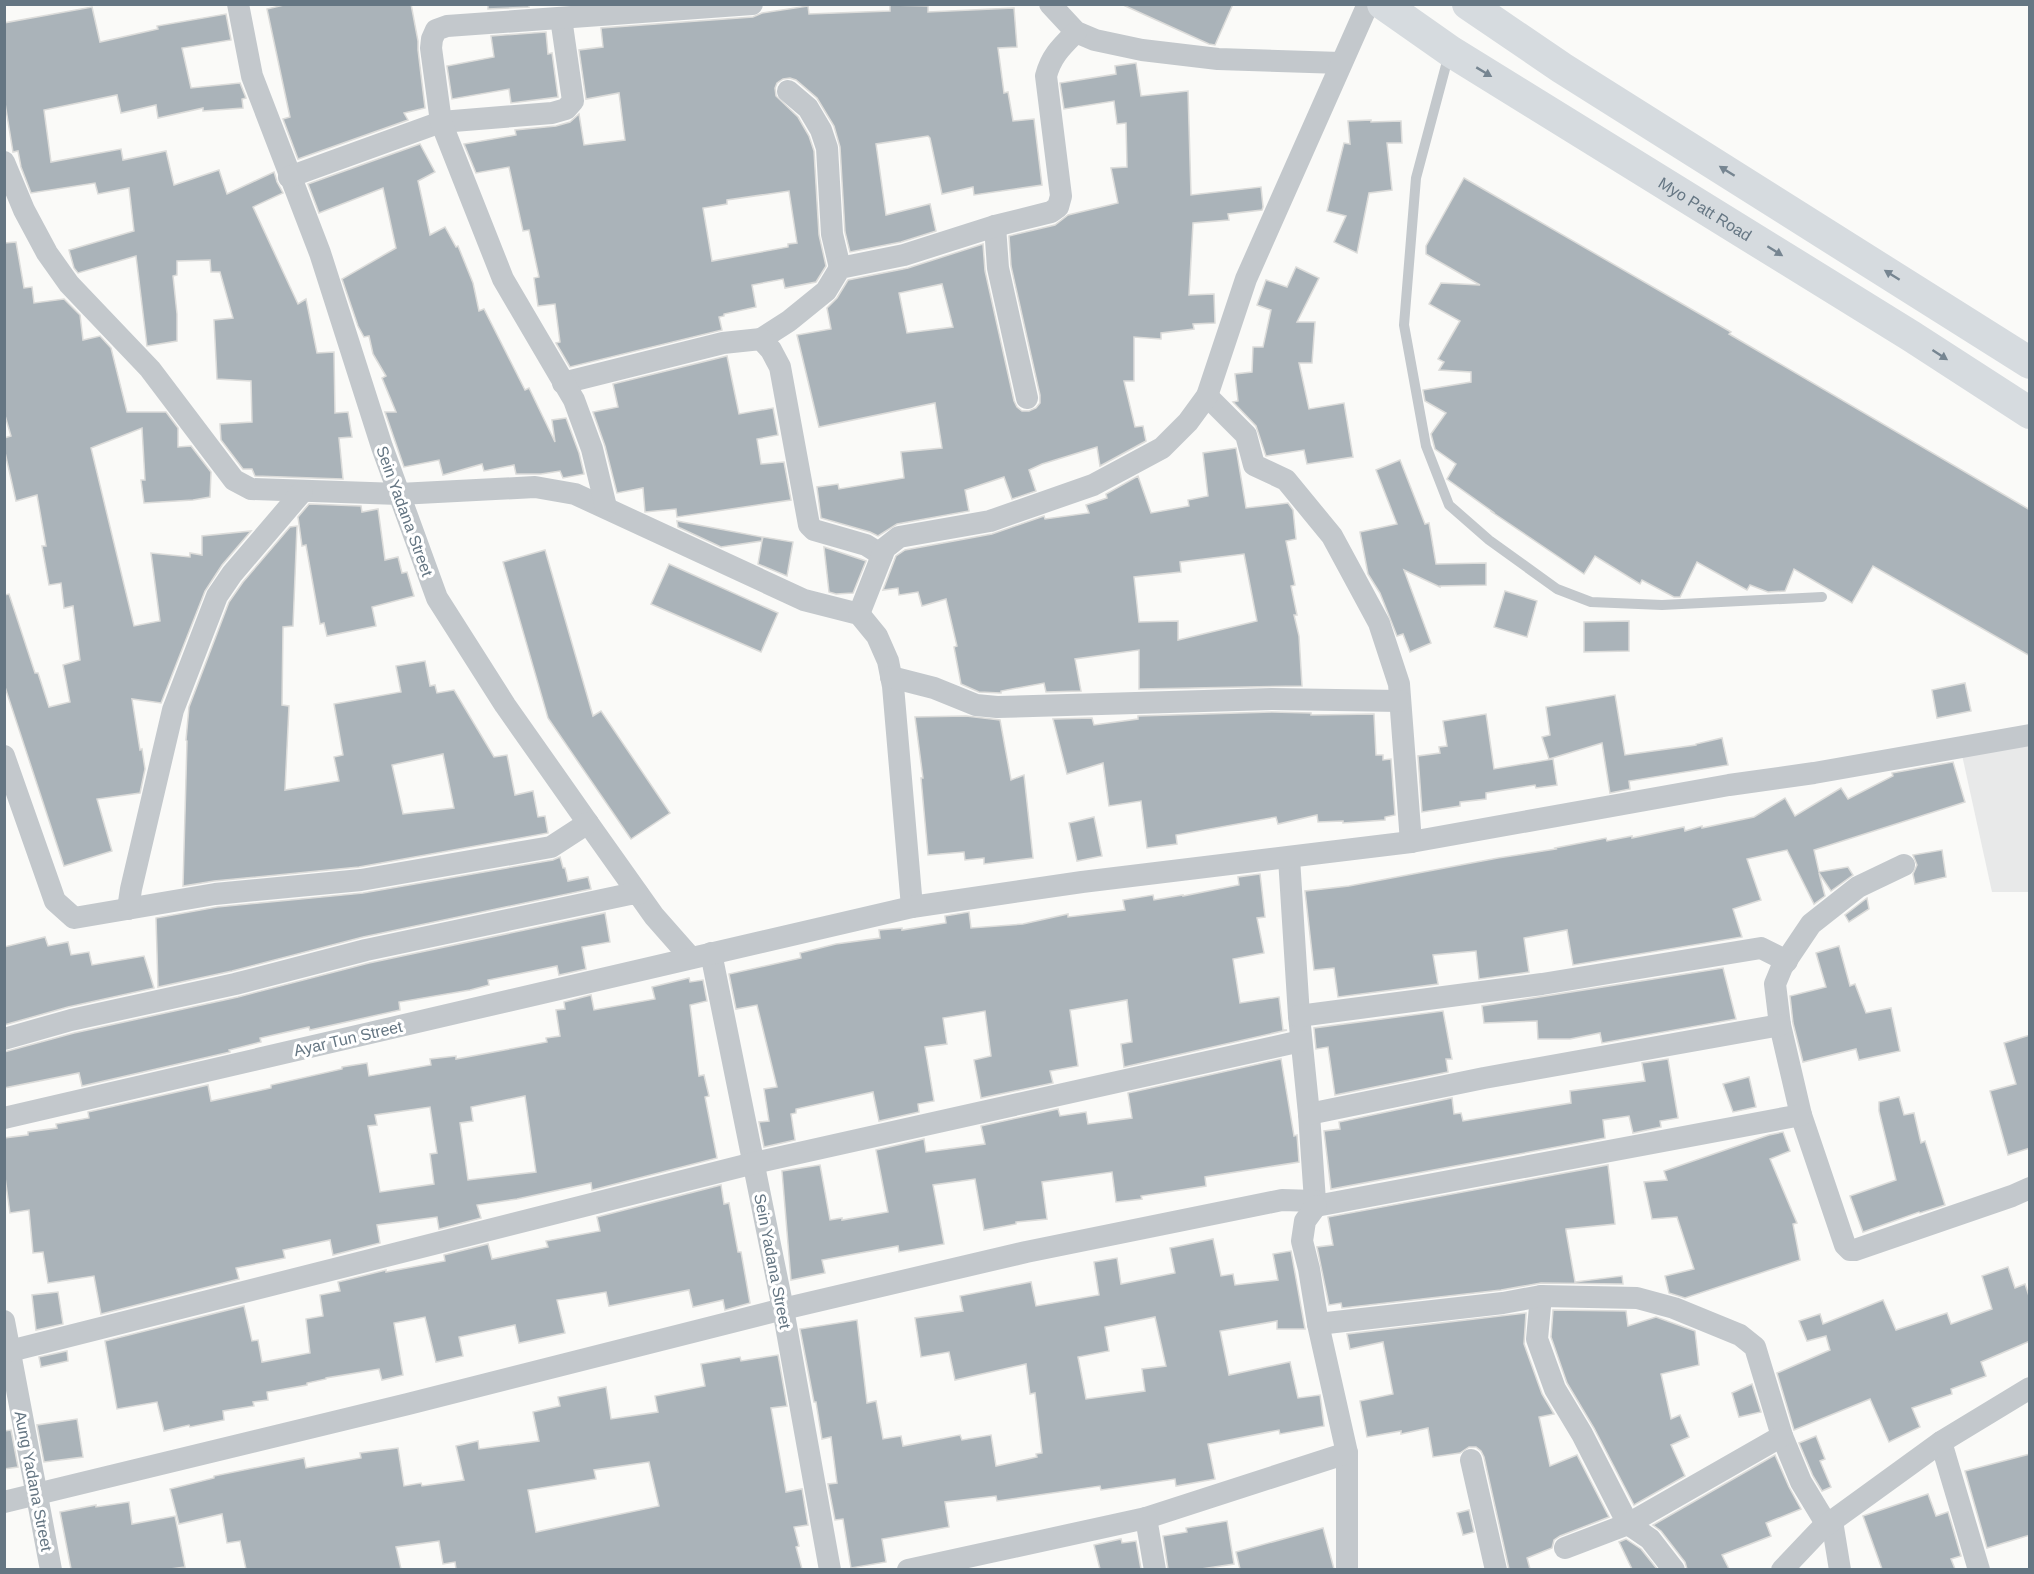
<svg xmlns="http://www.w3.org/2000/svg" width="2034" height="1574" font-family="Arial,sans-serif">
<rect width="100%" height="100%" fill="#fafaf8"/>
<polygon fill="#e8e9e9" points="2029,736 2029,892 1992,892 1962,755"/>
<g fill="#aab3b9" stroke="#dcdcda" stroke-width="1.5" fill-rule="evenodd">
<polygon points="288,4 411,4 418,41 418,50 425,108 404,113 408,120 298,159 283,119 290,117 267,9"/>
<polygon points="488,4 528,4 529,7 488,9"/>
<polygon points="1121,4 1233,4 1215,45 1209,44"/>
<path d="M890,5L928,6V12L1014,8L1017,47L998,48L1004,93L1008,92L1013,121L1034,119L1042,185L974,195L973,187L942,194L930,138L928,136L876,144L886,215L930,204L936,231L901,242L850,252L845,232L840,147L834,126L817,98L796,80L790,78L783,79L777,83L775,88L776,96L798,117L809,136L814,151L819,235L826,266L816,282L785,288L783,279L752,285L756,307L724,314V316L719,317L722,330L570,367L556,343L560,342L555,304L538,306L534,278L539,277L529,230L523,231L509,167L476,173L464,144L516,135L515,130L556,126L570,122L579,114L584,145L625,140L619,93L586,99L579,50L603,47L601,28L753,17L762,13L808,6L809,14L890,11ZM789,191L797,243L788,244V247L712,261L703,208L727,204V200Z"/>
<polygon points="92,7 100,42 158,29 157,26 226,14 231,40 182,48 191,88 240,83 246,98 242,99 243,108 203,111 203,108 158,118 156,105 121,113 117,95 44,110 51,162 121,149 123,160 166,151 174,185 219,170 227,194 274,172 277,182 283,193 253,207 298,304 306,299 317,353 334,352 335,413 348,412 352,437 339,438 343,479 255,476 252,469 243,469 221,440 220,424 252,422 251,381 217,379 214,320 233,318 220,272 211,272 210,260 177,261 177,275 173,276 177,314 177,341 147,346 136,256 78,273 74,268 69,250 134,231 129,188 98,194 95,183 31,193 21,167 18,151 13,152 4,97 4,23"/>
<polygon points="546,32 548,54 552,53 558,97 511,103 509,89 452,99 447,66 494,57 491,36"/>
<path d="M1136,63L1141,96L1188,91L1191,195L1261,187L1263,207L1262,210L1228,214L1229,220L1193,223L1189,295L1214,294L1215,323L1193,324L1194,329L1161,333V339L1134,337V381H1124L1135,427L1143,426L1146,441L1100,466L1097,447L1042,464L1029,470L1036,491L1012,499L1004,477L965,490L969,511L897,524L878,536L870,532L821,518L817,487L838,484L839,489L904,478L901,452L942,448L935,403L819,427L797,335L831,329L827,308L837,298L848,280L908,268L983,244L985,271L1014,401L1017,407L1022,411H1029L1036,408L1040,403V395L1011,266L1009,236L1055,225L1068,215L1118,203L1111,168L1127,167L1126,123L1117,124L1114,101L1064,109L1060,83L1116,74L1115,66ZM942,284L953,327L907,333L899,293Z"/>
<polygon points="1371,120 1371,122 1401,121 1402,143 1387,143 1392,190 1369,193 1357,253 1334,242 1346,216 1327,211 1344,143 1350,144 1348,121"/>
<polygon points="420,144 435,172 418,181 430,235 445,227 456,247 458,246 473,283 479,311 484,309 525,390 529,388 555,442 552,420 566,418 579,453 584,474 563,478 560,471 541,474 516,474 514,465 484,471 482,464 443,475 439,460 404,467 385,412 396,412 382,378 386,376 373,354 369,336 364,337 358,326 342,279 396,248 383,188 319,213 308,184"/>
<polygon points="1464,178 1731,332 1729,334 2030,510 2030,656 1873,566 1852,603 1794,569 1785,591 1768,592 1750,585 1747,590 1697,562 1680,597 1674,597 1642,580 1640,584 1595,556 1584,574 1492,512 1493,512 1447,479 1456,464 1435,449 1431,434 1446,413 1425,401 1423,390 1471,382 1471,372 1439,370 1444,362 1438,359 1460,321 1429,304 1441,283 1480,285 1426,254 1426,246"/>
<polygon points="16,242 24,288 32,287 34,303 64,299 80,315 83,340 100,336 111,348 127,412 166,412 178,428 178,447 191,446 211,472 210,497 193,500 144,503 141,480 145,480 142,428 91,448 134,626 160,621 151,553 190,557 190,553 202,555 202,536 251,531 222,565 205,591 161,703 132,699 140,750 142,749 145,769 140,793 97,799 112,851 64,866 4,684 4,595 9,594 35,673 38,673 49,707 70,702 63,665 80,660 73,606 64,608 61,583 49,585 42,546 46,546 37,495 16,501 4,448 4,438 11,436 4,412 4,243"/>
<polygon points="1296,267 1319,278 1297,322 1315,322 1312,363 1299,363 1309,409 1344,403 1353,457 1307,464 1304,450 1266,456 1256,426 1233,402 1238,401 1235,374 1252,372 1253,347 1263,347 1271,310 1257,305 1266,280 1287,287"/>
<polygon points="727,356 739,414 773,408 778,435 757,439 761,464 784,462 791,500 677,517 676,509 645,512 643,488 617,493 605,446 593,412 618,407 613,384"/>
<path d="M1236,448L1246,508L1288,503L1293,510L1296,539L1286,541L1295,585L1291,586L1297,615H1294L1299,636L1302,686L1139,689V650L1075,659L1081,691L1046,692L1044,683L1001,691V693L979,692L961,684L954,647L957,646L946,599L922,606L918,592L899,595L898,588L883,590L896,556L905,550L992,534L1044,516L1045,519L1089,513L1086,505L1107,498L1106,494L1138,476L1151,513L1189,506L1188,500L1208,496L1203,453ZM1244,554L1257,621L1178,640V621L1139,622L1134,577L1181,572L1180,562Z"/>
<polygon points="1400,460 1425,524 1429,523 1436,564 1486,563 1486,585 1440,586 1440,587 1404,570 1431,643 1410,652 1403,634 1397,636 1380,593 1368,574 1360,532 1397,524 1376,470"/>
<polygon points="309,504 361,506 362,512 378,509 385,560 398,557 402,573 407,572 414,596 372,607 376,626 327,636 324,623 320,624 306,545 302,546 298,517"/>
<polygon points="677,521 762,537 762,541 763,537 793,542 787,576 758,564 762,541 721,547 678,527"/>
<path d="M297,526L293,626L283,627L282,705L289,706L285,790L339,781L334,757L343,755L334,704L401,692L396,666L425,661L430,686L435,685L437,693L454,690L494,757L507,755L515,795L533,791L538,817L545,816L548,833L359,867L214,881L183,886L187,741L186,740L189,707L229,602L243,582L290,527ZM443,754L454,808L403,814L392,765Z"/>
<polygon points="824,547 866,561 853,593 836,594 829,592"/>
<polygon points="545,550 593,716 601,711 670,813 631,839 548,718 503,562"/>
<polygon points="669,564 778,613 761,652 651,604"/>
<polygon points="1505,591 1537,601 1527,637 1494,627"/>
<polygon points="1629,621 1629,651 1584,652 1584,622"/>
<polygon points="1965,683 1971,711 1937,718 1932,690"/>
<polygon points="1615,695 1625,755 1696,745 1696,744 1722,738 1728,765 1629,781 1630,789 1610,793 1602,743 1549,759 1542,737 1550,735 1546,707"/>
<polygon points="1272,712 1311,713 1311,715 1374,714 1376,755 1383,755 1383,760 1391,759 1395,815 1385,817 1385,820 1343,823 1343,821 1318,822 1317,815 1278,824 1276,817 1176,835 1177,844 1147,848 1141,801 1109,806 1103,763 1067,774 1053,719 1092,718 1094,725 1138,719 1138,716"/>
<polygon points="1486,714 1494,769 1553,759 1557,785 1536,788 1535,785 1486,793 1486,799 1460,802 1460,806 1422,812 1418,756 1440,753 1439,747 1447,746 1443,721"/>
<polygon points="966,716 1000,720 1011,780 1024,775 1033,858 984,864 984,858 965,860 964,852 928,855 921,778 923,778 915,717"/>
<polygon points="1953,762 1965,802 1814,850 1819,872 1848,867 1853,875 1831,891 1819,873 1825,896 1814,904 1787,850 1747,859 1761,900 1733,909 1742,937 1573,965 1567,930 1524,938 1529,972 1479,979 1476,951 1433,955 1438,984 1338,997 1334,968 1314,970 1305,891 1349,886 1498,858 1556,849 1555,848 1606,838 1607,841 1632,836 1632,838 1684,827 1685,831 1702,826 1702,828 1754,817 1785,798 1795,816 1841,788 1848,799 1893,776 1892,773"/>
<polygon points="1094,817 1102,856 1077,861 1069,823"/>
<polygon points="1942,850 1946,877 1915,884 1913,874 1917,865 1913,855"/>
<polygon points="560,857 563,868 565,868 568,881 588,877 591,889 363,937 232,971 158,987 156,918 217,907 363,893 553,860"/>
<polygon points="1260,874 1265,917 1257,918 1264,953 1233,959 1240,1003 1279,997 1283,1030 1287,1030 1124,1067 1121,1044 1132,1042 1127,1000 1070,1010 1078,1066 1050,1071 1053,1083 981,1098 974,1060 991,1056 985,1011 943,1018 947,1044 925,1047 934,1101 918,1104 919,1112 879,1121 873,1092 796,1109 796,1113 791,1114 795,1140 764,1147 759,1122 769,1121 764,1089 777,1087 757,1005 736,1009 729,974 801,958 800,953 836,944 880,938 879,930 902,928 902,930 946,923 945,916 969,912 971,928 1023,924 1068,914 1068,917 1125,910 1123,900 1153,895 1154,900 1183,895 1183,896 1239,885 1238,877"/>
<polygon points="1867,898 1869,909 1849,922 1845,915"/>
<polygon points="605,913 610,942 582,947 586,969 559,975 557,966 488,980 489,985 470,990 399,1002 400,1010 310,1030 309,1027 260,1038 261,1042 229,1050 230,1052 82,1086 79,1073 4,1088 4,1052 74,1033 238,997 369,963"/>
<polygon points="45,937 48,946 68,942 71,955 89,952 92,965 144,956 154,988 68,1007 4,1025 4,947"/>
<polygon points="1839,946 1850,986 1855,984 1866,1013 1891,1008 1900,1051 1859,1060 1856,1049 1803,1062 1793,1023 1790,996 1826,987 1816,953"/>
<polygon points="1723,968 1736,1019 1602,1043 1600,1033 1570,1039 1538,1039 1537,1021 1484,1023 1482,1006"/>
<path d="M689,978L690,982L703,980L707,1001L690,1005L699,1076L704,1075L709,1096L705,1097L717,1158L592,1190L591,1183L517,1199L477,1205L481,1218L439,1229L437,1217L377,1225L380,1243L333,1255L330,1240L283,1250L285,1258L236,1268L239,1279L101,1314L94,1276L48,1283L43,1252L33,1253L29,1210L10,1213L4,1170V1138L28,1135V1132L57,1128L56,1124L89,1118L88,1112L208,1085L211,1101L271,1088V1085L342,1069V1067L367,1063L369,1076L431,1065L430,1059L456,1056V1059L547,1042L546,1038L560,1036L556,1010L565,1009L564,1002L591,995L594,1010L655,999L652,987ZM525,1096L536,1172L468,1180L460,1123L473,1121L471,1107ZM430,1107L437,1153L430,1154L434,1184L380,1192L368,1126L377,1125L375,1115Z"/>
<polygon points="1443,1011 1452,1059 1446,1059 1448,1072 1335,1095 1328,1047 1316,1049 1314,1028"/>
<polygon points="2030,1035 2030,1148 2008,1155 1990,1091 2016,1084 2004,1043"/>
<polygon points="1281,1059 1294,1136 1297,1135 1299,1162 1205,1177 1206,1186 1141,1196 1142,1199 1116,1202 1112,1172 1042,1182 1047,1219 1016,1222 1016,1224 984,1230 975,1179 933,1185 944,1244 899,1252 898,1246 822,1260 825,1273 791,1280 782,1171 820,1165 830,1220 842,1218 842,1220 888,1212 876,1150 924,1139 926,1152 985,1144 981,1126 1058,1109 1060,1116 1086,1112 1088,1124 1132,1118 1128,1093"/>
<polygon points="1668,1059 1678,1118 1660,1121 1661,1127 1633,1133 1629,1116 1603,1120 1605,1138 1331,1189 1324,1131 1340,1129 1339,1122 1452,1098 1454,1114 1461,1113 1463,1121 1571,1103 1570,1091 1645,1081 1642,1063"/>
<polygon points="1749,1077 1756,1107 1733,1112 1723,1084"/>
<polygon points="1899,1097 1904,1115 1914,1113 1921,1143 1925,1141 1945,1205 1920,1213 1919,1212 1863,1232 1850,1196 1896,1180 1879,1111 1879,1102"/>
<polygon points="1783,1132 1790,1151 1770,1159 1797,1223 1793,1224 1800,1260 1685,1298 1669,1293 1665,1276 1694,1269 1677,1217 1652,1219 1644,1182 1667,1180 1664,1171 1769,1135"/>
<polygon points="1608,1165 1615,1224 1566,1229 1566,1231 1575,1282 1622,1276 1623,1284 1541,1283 1501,1290 1342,1308 1341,1303 1329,1305 1317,1247 1333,1245 1328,1217"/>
<polygon points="721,1185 724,1204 729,1203 738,1252 741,1252 750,1303 725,1310 723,1300 693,1307 689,1290 609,1306 606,1292 557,1300 565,1333 519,1343 515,1325 459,1337 463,1356 436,1362 425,1317 394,1323 403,1375 382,1380 379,1369 326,1378 326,1379 307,1383 307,1385 267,1392 268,1400 253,1402 254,1406 223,1411 224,1420 190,1427 189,1425 164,1431 157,1402 117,1409 105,1341 244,1306 252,1341 258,1340 262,1362 310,1353 306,1319 323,1316 320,1295 340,1291 338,1282 386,1270 386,1272 445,1261 444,1255 488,1244 492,1259 548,1247 546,1241 600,1231 597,1217"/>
<path d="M1213,1239L1221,1276L1233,1274L1235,1285L1278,1280L1273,1254L1291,1251L1305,1329H1277V1321L1220,1331L1229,1375L1290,1362L1298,1398L1320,1395L1324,1426L1280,1434L1279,1430L1208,1444L1215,1479L1176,1486L1175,1479L1101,1490L1100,1486L997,1501L996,1496L945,1502L949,1527L882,1539L886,1562L851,1568L843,1519L835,1520L828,1484L837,1483L831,1437L822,1439L816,1402H814L800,1329L857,1320L867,1403L876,1401L883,1439L901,1436L903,1446L960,1435L962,1440L991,1435L996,1466L1037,1457L1036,1454L1042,1453L1035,1393L1030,1394L1026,1364L955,1380L949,1352L921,1357L915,1318L963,1311L960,1296L1031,1282L1036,1306L1099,1295L1094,1262L1117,1258L1121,1284L1175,1273L1170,1248ZM1155,1317L1166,1366L1142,1369L1145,1391L1086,1399L1078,1357L1109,1351L1105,1327Z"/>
<polygon points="2008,1267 2015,1288 2025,1284 2030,1299 2030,1341 1981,1362 1986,1376 1951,1389 1952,1394 1912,1408 1920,1427 1889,1442 1870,1399 1794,1430 1777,1373 1830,1350 1826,1336 1807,1341 1799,1321 1820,1314 1823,1324 1883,1300 1896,1330 1947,1313 1951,1324 1992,1309 1982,1276"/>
<polygon points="58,1292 63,1324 36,1330 32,1295"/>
<polygon points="1553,1310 1626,1311 1628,1326 1656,1317 1695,1331 1699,1365 1661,1374 1671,1419 1680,1415 1689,1437 1671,1445 1685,1476 1634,1505 1594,1428 1567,1383 1551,1337"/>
<polygon points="1526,1313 1524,1344 1542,1394 1554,1414 1539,1417 1550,1466 1577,1455 1609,1517 1560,1536 1554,1540 1552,1548 1527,1558 1530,1569 1509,1569 1484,1457 1481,1451 1476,1447 1469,1447 1460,1453 1433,1457 1428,1428 1401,1434 1401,1431 1367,1437 1360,1401 1393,1394 1383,1342 1350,1349 1347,1334"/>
<polygon points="67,1351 68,1361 41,1367 39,1357"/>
<path d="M778,1355L787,1406L771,1408L786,1492L802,1489L808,1525L794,1527L799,1546L796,1547L802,1569H456L455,1562L443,1564L439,1541L396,1547L401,1569H246L240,1541L227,1543L222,1514L179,1524L170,1489L214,1478V1476L304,1458L306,1468L361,1458L360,1453L398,1448L404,1486L421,1483L422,1486L464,1480L456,1446L478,1441L479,1449L539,1441L533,1412L560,1406L558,1397L606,1387L611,1419L658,1412L655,1396L705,1386L701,1364L740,1357L741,1361ZM649,1462L659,1506L536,1532L528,1490L596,1479L594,1470Z"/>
<polygon points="1752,1384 1761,1412 1739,1417 1732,1393"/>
<polygon points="77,1419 83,1457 44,1462 37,1425"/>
<polygon points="11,1430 18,1467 4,1469 4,1431"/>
<polygon points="1816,1436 1825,1459 1820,1461 1831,1487 1822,1491 1813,1476 1799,1443"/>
<polygon points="2030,1454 2030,1535 1987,1548 1965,1471"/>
<polygon points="1775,1455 1789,1487 1801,1509 1766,1523 1771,1536 1722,1555 1729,1569 1687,1569 1685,1562 1661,1531 1653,1525"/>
<polygon points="1928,1494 1936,1516 1948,1512 1961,1556 1951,1559 1955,1569 1882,1569 1863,1516"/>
<polygon points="129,1502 132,1524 175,1516 185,1567 170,1569 71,1569 60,1512 96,1505 96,1507"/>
<polygon points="1469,1510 1474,1532 1463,1535 1457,1513"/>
<polygon points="1227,1521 1234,1564 1201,1569 1168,1569 1163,1536 1187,1532 1186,1528"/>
<polygon points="1323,1528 1334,1569 1240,1569 1236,1552"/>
<polygon points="1121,1539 1122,1543 1136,1541 1141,1569 1100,1569 1094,1545"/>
<polygon points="1626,1539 1641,1549 1657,1569 1632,1569 1619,1542"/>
</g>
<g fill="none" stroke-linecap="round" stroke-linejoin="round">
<polyline stroke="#c3c8cc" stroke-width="10" points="1449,54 1416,178 1404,325 1426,446 1449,505 1489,540 1557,589 1591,602 1662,605 1822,597"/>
<g stroke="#c3c8cc" stroke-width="22">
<polyline points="238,4 252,76 320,253 382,447 437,598 505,705 588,823 654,916 691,958"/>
<polyline points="1050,4 1076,32 1095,40 1142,50 1218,59 1341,63"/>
<polyline points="788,91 808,108 821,130 827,148 832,234 840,268"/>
<polyline points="4,162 24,210 47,253 69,284 150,369 234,480 251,489 399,494 535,487 575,494 804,600 859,614 877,636 888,661 893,686 912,907"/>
<polyline points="289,177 441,122 552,113 566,109 573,101 561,18"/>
<polyline points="995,226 998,268 1027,398"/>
<path d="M761,339L789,321L826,291L840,268L904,255L995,226L1051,212L1058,207L1061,196L1046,76C1051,56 1062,46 1076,32"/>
<polyline points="563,383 723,343 761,339 771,350 780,367 809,525 814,530 866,545 882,555"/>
<polyline points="1207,396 1246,435 1254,465 1286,480 1332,536 1379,623 1399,684 1411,842"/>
<polyline points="606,507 592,449 574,400 503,279 441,122 431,48 432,39 436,30 447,26 752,4"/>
<polyline points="859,614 885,548 899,537 990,521 1093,485 1162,448 1188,422 1207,396 1246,279 1368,4"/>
<polyline points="891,677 934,688 976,705 997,707 1272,699 1400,701"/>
<polyline points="4,756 55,901 74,918 215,894 361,880 551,847 588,823"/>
<polyline points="1289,858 1299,1016 1309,1114 1315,1201"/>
<polyline points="1904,865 1858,887 1811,924 1782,967 1775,984 1780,1025 1801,1115 1845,1245 1850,1250 1855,1250 2012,1196 2030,1188"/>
<polyline points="128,909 131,889 173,710 217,596 232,574 302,492"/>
<polyline points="711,953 783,1309 830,1570"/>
<polyline points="1299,1016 1542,984 1761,948 1787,961"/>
<polyline points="4,1039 71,1020 235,984 366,950 630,894 638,894"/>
<polyline points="1309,1114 1484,1078 1780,1025"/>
<polyline points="4,1118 912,907 1082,882 1411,842 1729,785 1814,773 2030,735"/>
<polyline points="1541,1296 1537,1339 1555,1389 1582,1434 1628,1524 1650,1539 1674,1570"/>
<polyline points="4,1321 51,1570"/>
<polyline points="1318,1324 1503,1303 1541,1296 1637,1298 1674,1308 1740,1335 1755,1347 1782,1436 1801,1482 1827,1525"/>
<polyline points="10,1351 754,1163 1301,1041"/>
<polyline points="1941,1442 1979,1570"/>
<polyline points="1347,1453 1347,1570"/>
<polyline points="1471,1460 1496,1570"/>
<polyline points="4,1502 408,1404 783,1309 1026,1252 1282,1200 1315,1201 1316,1206 1801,1115"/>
<polyline points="1146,1518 1347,1453 1318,1324 1309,1269 1302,1241 1305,1221 1316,1206"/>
<polyline points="1832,1521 1840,1570"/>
<polyline points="1565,1548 1628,1524 1782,1436"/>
<polyline points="908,1570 1146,1518 1155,1570"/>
<polyline points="1782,1570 1820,1530 1832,1521 1941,1442 2030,1388"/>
</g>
<g stroke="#d6dbdf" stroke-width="32">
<path id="s1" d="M1383,4L1450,51L1911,336L2030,413"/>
<polyline points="1468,4 1562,68 2030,363"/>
</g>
</g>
<defs><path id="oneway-solid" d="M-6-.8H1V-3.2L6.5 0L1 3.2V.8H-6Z" transform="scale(1.5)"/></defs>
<g fill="#768591">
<use href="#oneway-solid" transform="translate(1484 72) rotate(31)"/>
<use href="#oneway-solid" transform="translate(1727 171) rotate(-148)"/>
<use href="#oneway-solid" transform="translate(1775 251) rotate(32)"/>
<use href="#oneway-solid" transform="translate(1892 275) rotate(-148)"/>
<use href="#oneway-solid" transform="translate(1940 355) rotate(33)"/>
</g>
<g text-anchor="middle" stroke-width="6" stroke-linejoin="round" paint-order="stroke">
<g font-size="16" fill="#657683" stroke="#fff">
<text dy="6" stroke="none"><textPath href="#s1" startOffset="382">Myo Patt Road</textPath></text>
<text transform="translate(405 511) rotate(70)" y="6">Sein Yadana Street</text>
<text transform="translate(348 1038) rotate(-13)" y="6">Ayar Tun Street</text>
<text transform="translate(773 1261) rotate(79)" y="6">Sein Yadana Street</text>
<text transform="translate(34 1481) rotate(79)" y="6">Aung Yadana Street</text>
</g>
</g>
<rect width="2034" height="1574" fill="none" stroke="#657683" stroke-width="12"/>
</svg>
